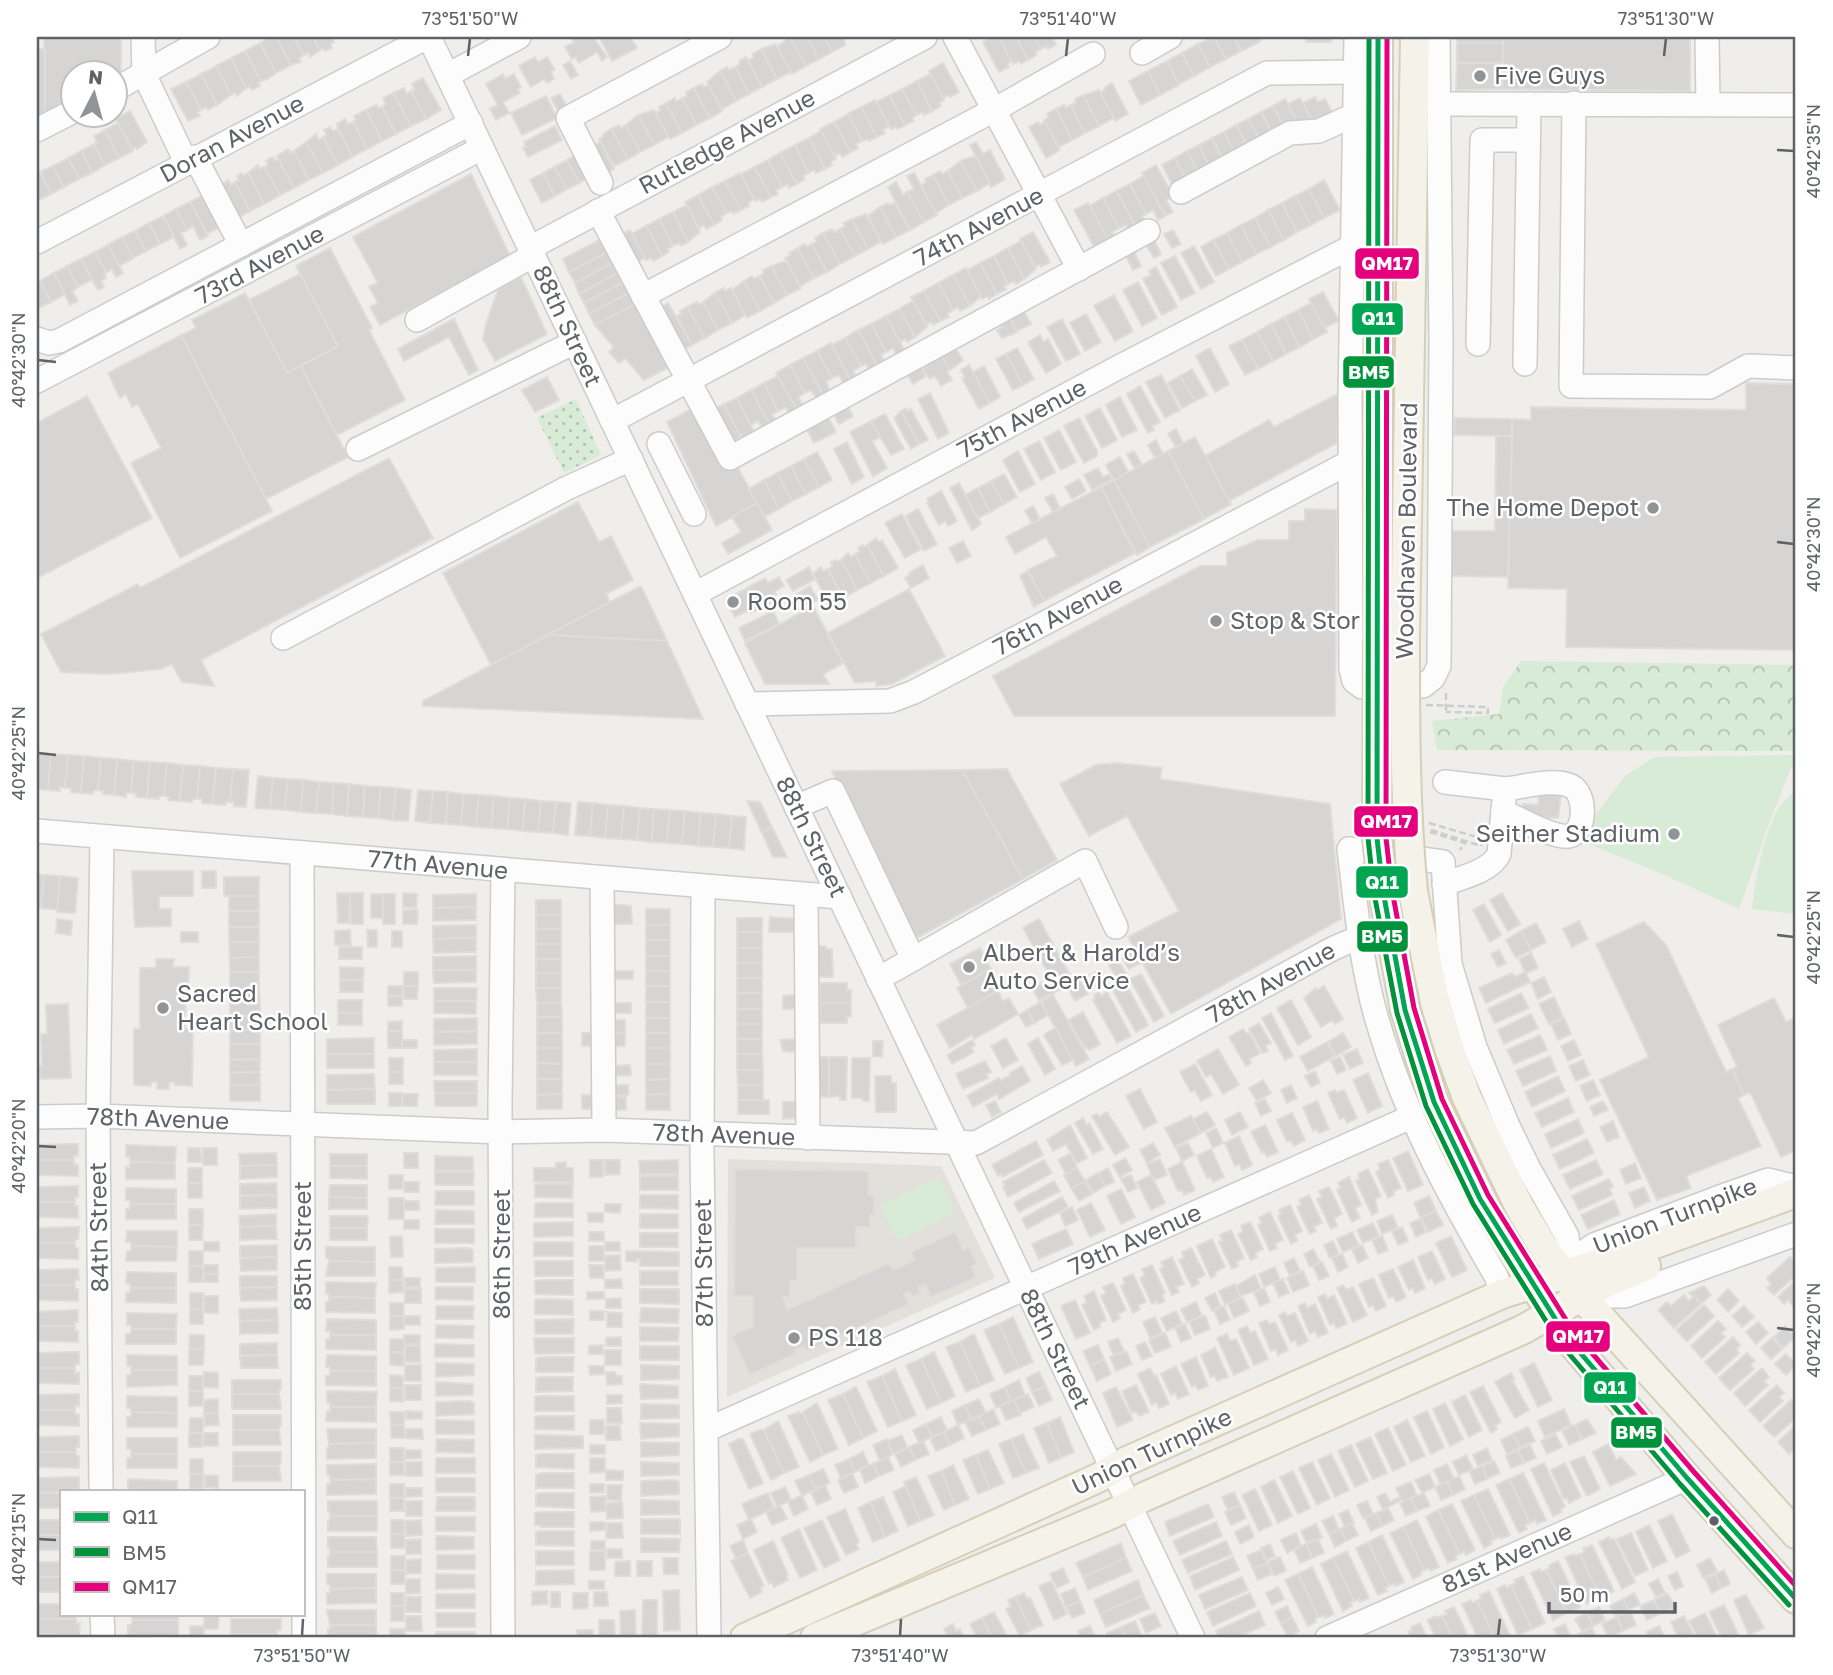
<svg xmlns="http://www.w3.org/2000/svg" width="1833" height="1675" font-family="'Golos Text',sans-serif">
<defs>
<pattern id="forest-crowns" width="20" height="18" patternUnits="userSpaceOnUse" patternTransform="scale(1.75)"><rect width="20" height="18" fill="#d8ebd6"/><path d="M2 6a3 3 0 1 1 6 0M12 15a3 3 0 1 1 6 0" fill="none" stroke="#b2c2b1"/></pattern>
<pattern id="garden-dots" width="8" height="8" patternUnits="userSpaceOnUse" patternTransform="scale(1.75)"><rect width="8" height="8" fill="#d8ebd6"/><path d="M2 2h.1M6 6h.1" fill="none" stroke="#b2c2b1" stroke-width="1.8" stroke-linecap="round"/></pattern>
</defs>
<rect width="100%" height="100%" fill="#efeeea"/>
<polygon fill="#e2e0da" points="728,1159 941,1166 995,1278 727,1397"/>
<g fill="#d8ebd6">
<polygon points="1796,755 1770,821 1739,909 1660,873 1581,841 1586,827 1625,776 1654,757"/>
<path d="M1796,790V914L1752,909C1755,880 1763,837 1777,811C1781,803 1790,796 1796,790Z"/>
<polygon points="938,1178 955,1213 897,1240 881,1205"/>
</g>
<polygon fill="url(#forest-crowns)" points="1521,661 1796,665 1796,751 1437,750 1432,721 1499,714 1503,687"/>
<polygon fill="url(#garden-dots)" points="576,399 601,455 564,473 537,418"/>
<g fill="#d6d5d3" stroke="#deddd9" stroke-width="2">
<polygon points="44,37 121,37 121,76 116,79 116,74 74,74 74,102 45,118"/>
<polygon points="271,37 276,37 291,65 276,73 260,43"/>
<polygon points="276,37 294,37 304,55 299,58 301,62 291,65"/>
<polygon points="294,37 313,37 320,50 310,57 308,53 304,55"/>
<polygon points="313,37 331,37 334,42 330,44 332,48 325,51 323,48 320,50"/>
<polygon points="593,37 607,57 602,61 597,52 579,63 575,57 572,59 565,47 574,42 572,38"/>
<polygon points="599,37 630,37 637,48 612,61"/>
<polygon points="790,37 806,66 792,74 777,47"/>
<polygon points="790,37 807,37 819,59 806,66"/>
<polygon points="807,37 824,37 832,52 819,59"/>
<polygon points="824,37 843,37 845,45 832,52"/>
<polygon points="992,37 999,37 1012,61 1007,64 1009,67 999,72 983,42"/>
<polygon points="999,37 1016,37 1028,60 1021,64 1019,61 1013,64"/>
<polygon points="1016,37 1034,37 1041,49 1035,52 1037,55 1028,60"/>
<polygon points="1034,37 1052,37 1056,45 1048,49 1046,46 1041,49"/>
<polygon points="1214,37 1226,59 1210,67 1198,44"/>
<polygon points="1214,37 1234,37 1241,51 1226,59"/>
<polygon points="1234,37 1258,37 1261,41 1242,51"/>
<rect x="1306" y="37" width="25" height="5"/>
<rect x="1457" y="37" width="46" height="6"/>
<polygon points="1503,37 1690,37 1690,91 1503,89"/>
<polygon points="260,43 276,73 266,80 265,79 261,81 245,51"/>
<rect x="1457" y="43" width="46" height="20"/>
<polygon points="776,44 791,72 777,79 761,49"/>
<polygon points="1198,44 1210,67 1194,76 1182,53"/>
<rect x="37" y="49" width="8" height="69"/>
<polygon points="761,49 777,79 762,87 748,60 754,57 752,54"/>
<polygon points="245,51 261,81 258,83 260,86 252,90 250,87 246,88 231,58"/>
<polygon points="1182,53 1194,76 1179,84 1167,61"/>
<polygon points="535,57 538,62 547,57 555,70 551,71 554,79 547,83 544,79 531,87 519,66"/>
<polygon points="746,57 762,87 749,94 735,67 740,64 739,61"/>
<polygon points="231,58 246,88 237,96 235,93 231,95 216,66"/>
<polygon points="570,61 578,75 571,79 563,65"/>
<polygon points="1167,61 1179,85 1160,95 1148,71"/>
<polygon points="943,63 959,92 950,97 949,95 943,98 929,71"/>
<polygon points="1457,63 1503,63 1503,89 1456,90"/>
<polygon points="216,66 231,95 217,105 201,74"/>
<polygon points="727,67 729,70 735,67 749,94 736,101 720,71"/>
<polygon points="720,71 736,101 722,109 707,82"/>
<polygon points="1148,71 1160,95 1141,105 1129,81"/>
<polygon points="201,74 217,105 208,110 206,107 201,110 186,82"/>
<polygon points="503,74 505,79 514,74 521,87 518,89 520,93 503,102 509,113 496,120 490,109 498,105 486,84"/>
<polygon points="930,74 944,100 939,103 941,106 932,111 917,81"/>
<polygon points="423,78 441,110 426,119 411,91 415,89 412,84"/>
<polygon points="917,81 932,111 924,115 923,112 917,115 902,89"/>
<polygon points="186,82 201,110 197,112 200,116 188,121 171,89"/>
<polygon points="1112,83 1128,114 1115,121 1100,93 1105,90 1104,88"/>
<polygon points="702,84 704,87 709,85 722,111 710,118 694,88"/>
<polygon points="404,88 407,94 411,91 426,119 411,126 393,93"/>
<polygon points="694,88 710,118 696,125 682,98 687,96 686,92"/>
<polygon points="902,89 917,115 912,118 914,121 905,125 890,95"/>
<polygon points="1099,90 1114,118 1099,126 1083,95"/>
<polygon points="393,93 411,126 396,134 382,107 386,104 383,98"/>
<polygon points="560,94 567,107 558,111 551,98"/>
<polygon points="890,95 905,125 898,129 896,127 891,129 876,102"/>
<polygon points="1083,95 1099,126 1085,133 1071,105 1076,102 1075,99"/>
<polygon points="546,96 557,118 522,135 511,113"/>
<polygon points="1315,97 1318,102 1325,99 1333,114 1316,127 1303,103"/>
<polygon points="675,98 676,102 682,98 696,125 682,133 666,103"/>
<polygon points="1300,98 1313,122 1301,128 1288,104"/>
<polygon points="1285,99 1298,123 1285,129 1273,106"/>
<polygon points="875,100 889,126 883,130 885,133 877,137 861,107"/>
<polygon points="666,103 682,133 670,139 655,113 661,110 659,107"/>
<polygon points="376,105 378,108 382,107 396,134 382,141 366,110"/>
<polygon points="1064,105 1065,108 1071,105 1085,133 1072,140 1056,109"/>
<polygon points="1273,106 1285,129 1273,135 1261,112"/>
<polygon points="861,107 877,137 869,141 867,139 862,141 848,114"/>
<polygon points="1056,109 1072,140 1059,147 1044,120 1049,117 1047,114"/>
<polygon points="366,110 382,141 367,149 353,122 356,120 354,116"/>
<polygon points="654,110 668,137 654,145 638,115"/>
<polygon points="130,111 147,142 137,149 136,147 132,149 116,119"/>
<polygon points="1261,112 1273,135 1261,142 1248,119"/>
<polygon points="848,114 862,141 856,144 858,148 851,152 834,122"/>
<polygon points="638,115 654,145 640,152 626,125"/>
<polygon points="345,119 348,124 353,122 367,149 352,157 338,129 337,124"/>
<polygon points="1248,119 1261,142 1249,149 1236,125"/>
<polygon points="834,122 851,152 842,157 840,153 834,156 820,129"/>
<polygon points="1038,122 1040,125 1045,122 1060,150 1046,158 1029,127"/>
<polygon points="118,123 133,151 119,158 105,130"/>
<polygon points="619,125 621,128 626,125 640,152 628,159 611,129"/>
<polygon points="1236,125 1249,149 1236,155 1224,132"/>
<polygon points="555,126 562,140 528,157 523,148 526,147 524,142"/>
<polygon points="330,127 333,131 338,129 352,157 338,165 323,137 327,135 324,130"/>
<polygon points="611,129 628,159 614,166 599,139 604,136 603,134"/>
<polygon points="105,130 119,158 105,165 94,144 97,143 94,136"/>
<polygon points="821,131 836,159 831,162 832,165 825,169 809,138"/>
<polygon points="1224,132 1236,155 1224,162 1212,138"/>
<polygon points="316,134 319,140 323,137 338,165 323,173 306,142"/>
<polygon points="809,138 825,169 816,173 814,170 809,173 795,145"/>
<polygon points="1212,138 1224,162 1211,169 1199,145"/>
<polygon points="306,142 323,173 309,180 294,151"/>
<polygon points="601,142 614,169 601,176 594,145"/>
<polygon points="976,142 983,154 990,150 1005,179 991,187 970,145"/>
<polygon points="94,144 105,165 92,173 81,151"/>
<polygon points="795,145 809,173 803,176 805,179 797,184 780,153"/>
<polygon points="1199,145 1211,169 1199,175 1187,151"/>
<polygon points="288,149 290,153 294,151 309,180 294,188 277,156"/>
<polygon points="81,151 92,173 79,179 68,158"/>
<polygon points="1187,151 1199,175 1187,182 1175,158"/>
<polygon points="579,153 591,176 579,183 567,160"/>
<polygon points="780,153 797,184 789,188 787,184 782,187 768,160"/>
<polygon points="975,156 990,183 977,191 960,161"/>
<polygon points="273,157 275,161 278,159 294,188 280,195 264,167 268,165 266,161"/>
<polygon points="68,158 79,179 64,187 53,166"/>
<polygon points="1175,158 1187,182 1174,188 1162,165"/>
<polygon points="567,160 579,183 567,189 554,167"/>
<polygon points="768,160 782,187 776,190 778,194 771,197 754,167"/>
<polygon points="960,161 977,191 962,198 948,171"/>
<polygon points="258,165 259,169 264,167 280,195 264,204 248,173"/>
<polygon points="1156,165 1173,196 1166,200 1173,212 1165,216 1142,173"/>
<polygon points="53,166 64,187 51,194 40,172"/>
<polygon points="554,167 567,189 555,196 543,173"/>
<polygon points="754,167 771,197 762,202 760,199 755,201 741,174"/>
<polygon points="940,171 942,174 948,171 962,198 949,205 933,175"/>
<polygon points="40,172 51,194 37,201 37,174"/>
<polygon points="242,173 243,176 248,173 264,204 250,211 235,182 239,180 237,176"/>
<polygon points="543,173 555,196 542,203 530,180"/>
<polygon points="740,173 754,199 748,203 749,206 741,210 725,181"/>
<polygon points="914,173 937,215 924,222 907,192 914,189 907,176"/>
<polygon points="471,174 510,256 380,325 370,307 378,303 369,287 378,283 353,237"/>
<polygon points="933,175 949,205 936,213 921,186 926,182 925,179"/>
<polygon points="1144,176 1165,216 1158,220 1153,210 1146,214 1130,184"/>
<polygon points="228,180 231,185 235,182 250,211 236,219 219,187"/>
<polygon points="1324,180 1340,210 1324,218 1309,189"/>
<polygon points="725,181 741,210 733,214 732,211 727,213 712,187"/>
<polygon points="896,182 903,195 907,192 924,222 910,230 888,187"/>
<polygon points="1130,184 1146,214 1142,216 1148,226 1138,231 1116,191"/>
<polygon points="712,187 727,213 721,217 722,220 714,225 698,195"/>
<polygon points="1309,189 1324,218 1311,225 1295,196"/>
<polygon points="1116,191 1138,230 1131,234 1126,225 1119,228 1103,198"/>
<polygon points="205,194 222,226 207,234 190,202"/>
<polygon points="698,195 714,225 706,229 704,225 699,228 685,202"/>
<polygon points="1295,196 1311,225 1297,232 1282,203"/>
<polygon points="1103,198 1119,228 1112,232 1117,241 1111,245 1089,206"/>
<polygon points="190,202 208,236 200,240 193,226 187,230 176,209"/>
<polygon points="888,203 889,205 895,203 910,230 896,237 880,207"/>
<polygon points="1088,203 1111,245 1097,252 1074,210"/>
<polygon points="1282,203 1297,232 1284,240 1268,210"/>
<polygon points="687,205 700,232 688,242 673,212"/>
<polygon points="880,207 896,237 883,244 868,216"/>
<polygon points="176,209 187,230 181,233 187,245 180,249 163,216"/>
<polygon points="1268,210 1284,240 1271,247 1255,218"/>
<polygon points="673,212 688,242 681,246 679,243 673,246 659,219"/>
<polygon points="866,214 881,242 868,249 852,219"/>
<polygon points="163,216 174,237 160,244 149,223"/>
<polygon points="1255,218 1271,247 1256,254 1241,225"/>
<polygon points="659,219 673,246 667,249 669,252 662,256 646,226"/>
<polygon points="852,219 868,249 855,256 840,229 845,226 843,223"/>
<polygon points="149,223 160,244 146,251 135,231"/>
<polygon points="1241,225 1256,254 1242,262 1227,233"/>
<polygon points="646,226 662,256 653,261 651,258 646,260 632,234"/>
<polygon points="832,229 834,232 840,229 855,256 840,264 823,233"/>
<polygon points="630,230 645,258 639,261 640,264 633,268 617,237"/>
<polygon points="1173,230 1181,244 1172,248 1164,234"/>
<polygon points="135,231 146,251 133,258 122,237"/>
<polygon points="1033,232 1050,262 1041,267 1040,264 1035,267 1020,239"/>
<polygon points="823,233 840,264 827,272 812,244 817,241 815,238"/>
<polygon points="1227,233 1242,262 1229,269 1213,240"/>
<polygon points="122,237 133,258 119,266 108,245"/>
<polygon points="603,238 610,251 569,272 563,259"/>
<polygon points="1154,240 1161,254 1154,258 1146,245"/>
<polygon points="1213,240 1229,269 1216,276 1201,247"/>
<polygon points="1021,241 1036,269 1024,279 1008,248"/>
<polygon points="805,244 807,247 812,244 827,272 814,278 798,248"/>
<polygon points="108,245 123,273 116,277 112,269 106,273 95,252"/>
<polygon points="1194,246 1214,282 1201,289 1181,253"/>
<polygon points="330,248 372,328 369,330 405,400 337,435 301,366 338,346 296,266"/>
<polygon points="798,248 814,278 800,286 785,258 791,255 789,253"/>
<polygon points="1008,248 1024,279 1016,284 1014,281 1008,284 994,256"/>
<polygon points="610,251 615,261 575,283 569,272"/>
<polygon points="1134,251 1141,266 1133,270 1126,256"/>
<polygon points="95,252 106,273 104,274 106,278 101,281 104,287 98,290 81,259"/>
<polygon points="994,256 1008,284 1004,286 1006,289 997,294 980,263"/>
<polygon points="1175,256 1195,293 1181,300 1161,263"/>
<polygon points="81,259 92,280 78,287 67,266"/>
<polygon points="615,261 621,271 579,294 575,283"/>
<polygon points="786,261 801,288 787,295 771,266"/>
<polygon points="980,263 997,294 989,299 988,296 982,299 967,270"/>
<polygon points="67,266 78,287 72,291 78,301 70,305 54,273"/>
<polygon points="771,266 787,295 774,303 759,276 764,273 763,270"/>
<polygon points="1156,267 1177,307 1162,315 1143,279 1151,275 1149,271"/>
<polygon points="966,268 981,296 970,306 953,275"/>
<polygon points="621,271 626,281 584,303 579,294"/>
<polygon points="54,273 65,294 51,302 40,281"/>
<polygon points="300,274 338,346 287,373 249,300"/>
<polygon points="953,275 970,306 960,311 958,307 953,310 938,283"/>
<polygon points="752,276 754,279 759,276 774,303 760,311 744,281"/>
<polygon points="521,277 547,334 495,361 483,339 486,324 498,290"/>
<polygon points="40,281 51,302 38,308 37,282"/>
<polygon points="626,281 632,291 589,314 584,303"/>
<polygon points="744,281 760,311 747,318 732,290"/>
<polygon points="1138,282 1157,318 1142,326 1123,290"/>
<polygon points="938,283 953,310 947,314 949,317 940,321 924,291"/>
<polygon points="724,288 725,291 731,288 745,315 732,323 715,293"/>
<polygon points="632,291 637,303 595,325 589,314"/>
<polygon points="924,291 940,321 933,325 931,322 926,325 911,297"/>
<polygon points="1323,292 1339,321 1324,328 1309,299"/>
<polygon points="245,293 287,373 301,366 348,457 266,499 181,335 196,328 192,320"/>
<polygon points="715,293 732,323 718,330 703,302"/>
<polygon points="1114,295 1133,331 1115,341 1094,306"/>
<polygon points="641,301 675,364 644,380 625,358 619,363 609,352 614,347 595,325"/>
<polygon points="913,301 927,327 915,337 899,309"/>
<polygon points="697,302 698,305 703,302 718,330 705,338 687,307"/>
<polygon points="668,303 692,345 678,353 655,311"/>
<polygon points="1311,303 1327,332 1313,339 1298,310"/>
<polygon points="687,307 705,338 692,345 677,316 682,313 680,311"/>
<polygon points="899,309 915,337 907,342 905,339 900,342 886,316"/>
<polygon points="1023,310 1031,324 1017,331 1010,317"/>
<polygon points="1298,310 1313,339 1300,347 1284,317"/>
<polygon points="1086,314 1101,342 1085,351 1070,323"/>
<polygon points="886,316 907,355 899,359 893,348 886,352 871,324"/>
<polygon points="1009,317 1017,332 1002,338 997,330 1002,327 1000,322"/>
<polygon points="1284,317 1300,347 1286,354 1271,324"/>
<polygon points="454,319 478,370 469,375 449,337 404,361 398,349"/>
<polygon points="1062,319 1080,354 1066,361 1047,327"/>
<polygon points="871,324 886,352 881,355 886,365 879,369 858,330"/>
<polygon points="1271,324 1286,354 1273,361 1257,332"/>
<polygon points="858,330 879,369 871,373 866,364 861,366 845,338"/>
<polygon points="1257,332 1273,361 1258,369 1242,340"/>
<polygon points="181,335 272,511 180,558 131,463 161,448 138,404 132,407 126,394 120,398 108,373"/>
<polygon points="1040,335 1043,342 1048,339 1061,364 1046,373 1028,342"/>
<polygon points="845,338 861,366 853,371 858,379 852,382 832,345"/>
<polygon points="1242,340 1258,369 1245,375 1229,346"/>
<polygon points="831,343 850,380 843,383 839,375 832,378 817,351"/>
<polygon points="955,348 963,360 950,370 941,356"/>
<polygon points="1017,348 1034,379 1023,385 1006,354"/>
<polygon points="1210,348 1229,384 1215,392 1196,356"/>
<polygon points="817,351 832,378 826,382 830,391 823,395 803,358"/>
<polygon points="1006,354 1023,385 1013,390 996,359"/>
<polygon points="941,356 950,370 947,372 952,380 941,386 935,376 930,379 923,369"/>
<polygon points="803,358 823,395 816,398 811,390 805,393 790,365"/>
<polygon points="919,363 926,376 913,384 905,370"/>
<polygon points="790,365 805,393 798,397 803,405 796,409 776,373"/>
<polygon points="969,365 990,403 979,409 962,378 965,377 961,370"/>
<polygon points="984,366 1000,397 990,403 973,372"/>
<polygon points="1192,369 1207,395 1195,401 1180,376"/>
<polygon points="1161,375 1180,410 1165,418 1146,382"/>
<polygon points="778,376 798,412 790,416 786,407 778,411 764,383"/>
<polygon points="1180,376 1195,401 1182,408 1168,383"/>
<polygon points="547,377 559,400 535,412 522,390"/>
<polygon points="764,383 778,411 772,414 777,424 771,427 751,390"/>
<polygon points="1746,383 1796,384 1796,650 1566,647 1567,589 1508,588 1512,419 1531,420 1531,407 1746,410"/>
<polygon points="1140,386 1160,422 1152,426 1154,430 1148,433 1127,394"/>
<polygon points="751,390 771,427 764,431 758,421 751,425 737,398"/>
<polygon points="930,393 949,433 938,439 918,399"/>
<polygon points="1338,394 1337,443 1229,501 1205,456 1269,420 1274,427"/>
<polygon points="87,396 152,518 39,577 37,572 37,423"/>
<polygon points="1120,397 1137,430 1122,437 1106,405"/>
<polygon points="737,398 756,436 743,441 724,404"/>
<polygon points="846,403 853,416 839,424 832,411"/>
<polygon points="724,404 741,437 734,441 731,435 727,437 710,412"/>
<polygon points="697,406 730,469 737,466 757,503 716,526 667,422"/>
<polygon points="906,408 907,411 911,409 928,440 919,444 901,411"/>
<polygon points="1100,408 1117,440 1102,448 1085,416"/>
<polygon points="901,411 919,444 911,449 894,418"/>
<polygon points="885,414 904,449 891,455 871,421"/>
<polygon points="827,415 836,432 814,443 805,426"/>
<polygon points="1079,418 1097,451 1097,456 1084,463 1064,426"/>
<polygon points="1455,418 1512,419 1512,436 1454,435"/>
<polygon points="871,421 880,437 872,441 887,468 873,476 850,432"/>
<polygon points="1176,429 1183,443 1176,447 1168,434"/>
<polygon points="1059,430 1076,462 1061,470 1044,438"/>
<polygon points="1496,436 1512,436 1508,577 1451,576 1452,531 1495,531"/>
<polygon points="1195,437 1231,504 1204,519 1168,451"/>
<polygon points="1156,440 1163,454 1155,458 1148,445"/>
<polygon points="1039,441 1055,472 1041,480 1024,449"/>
<polygon points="847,442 864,477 852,484 834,449"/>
<polygon points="1018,451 1035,484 1020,492 1003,460"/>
<polygon points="1134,451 1142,465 1135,469 1127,454"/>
<polygon points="1168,451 1204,519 1150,547 1114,480"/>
<polygon points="817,452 832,480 819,487 804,459"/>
<polygon points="1120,457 1128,472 1114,480 1106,465"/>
<polygon points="389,458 433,538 201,660 214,686 182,682 172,664 161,669 109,674 61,672 41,634 138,584 140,588"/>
<polygon points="804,459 819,487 806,494 791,466"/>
<polygon points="791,466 806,494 792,501 777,473"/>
<polygon points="1098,468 1103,477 1110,474 1113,479 1092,490 1084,475"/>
<polygon points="777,473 792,501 779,509 764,480"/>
<polygon points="1004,474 1017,497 1004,504 991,481"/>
<polygon points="1079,479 1086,491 1072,499 1065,487"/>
<polygon points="764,480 779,509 764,517 749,489"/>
<polygon points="1114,480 1150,547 1137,555 1101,487"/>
<polygon points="991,481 1004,504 990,512 978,488"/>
<polygon points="959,483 981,524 972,530 950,488"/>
<polygon points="1101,487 1135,553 1044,601 1028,570 1057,556 1046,537 1015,554 1006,537"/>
<polygon points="978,488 990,512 978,518 965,495"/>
<polygon points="941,491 957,521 948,526 945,521 939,525 927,503 929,502 927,499"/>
<polygon points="1053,494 1060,508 1053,512 1045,498"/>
<polygon points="578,502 599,542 611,536 633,580 606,594 610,602 491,665 443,573"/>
<polygon points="757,503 772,530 728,554 722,543 741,532 732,517"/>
<polygon points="1033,506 1040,519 1032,523 1025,511"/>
<polygon points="918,509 937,544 924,551 906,516"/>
<polygon points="1305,509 1337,510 1335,716 1014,716 993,676 1200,566 1227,566 1227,553 1258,540 1289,540 1289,521 1305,521"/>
<polygon points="902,514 921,549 905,558 885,523"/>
<polygon points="876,538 878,542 882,540 898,568 884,576 867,545"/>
<polygon points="963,541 971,556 957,563 949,548"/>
<polygon points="863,545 864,547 867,545 884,576 871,583 855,554 860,552 858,548"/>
<polygon points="848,553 851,557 855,554 871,583 857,590 841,560"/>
<polygon points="836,560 837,562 841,560 857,590 843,598 828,569 833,566 831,562"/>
<polygon points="923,565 929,578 911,588 905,578 910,575 909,573"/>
<polygon points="809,567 815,579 793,591 786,580"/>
<polygon points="821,567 823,571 828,569 843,598 830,605 813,574"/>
<polygon points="1028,571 1044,601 1034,607 1020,576"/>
<polygon points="779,577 784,586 774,592 776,594 771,597 774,601 751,613 749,610 735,617 725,600 765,578 768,583"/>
<polygon points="641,586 667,641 548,635 610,602"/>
<polygon points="810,586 818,600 800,610 792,597"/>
<polygon points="909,589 945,656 892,684 876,686 876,681 855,683 828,633"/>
<polygon points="813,606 843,663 823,674 829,684 765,684 745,643"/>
<polygon points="773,611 779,624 745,641 739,628"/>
<polygon points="548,635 667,641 703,719 423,706 423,701"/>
<polygon points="37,752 51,754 48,790 37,789"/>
<polygon points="51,754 68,755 65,788 60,787 60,791 48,790"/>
<polygon points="68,755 84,756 81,793 71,792 71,788 65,788"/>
<polygon points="84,756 101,758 98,790 94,790 93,794 81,793"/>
<polygon points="101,758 117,759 114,795 103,794 103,791 98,790"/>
<polygon points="117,759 134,761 131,793 126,793 126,797 114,795"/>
<polygon points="134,761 150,762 147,798 136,797 137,794 131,793"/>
<polygon points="150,762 167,763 164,796 159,796 159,799 147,798"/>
<polygon points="167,763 183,765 180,801 168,800 169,797 164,796"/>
<polygon points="1116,763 1162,768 1160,779 1330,804 1341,919 1171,1014 1128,937 1179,911 1127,816 1089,836 1060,784 1096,765"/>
<polygon points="183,765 200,766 197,799 192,799 192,802 180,801"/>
<polygon points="200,766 216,768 213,804 202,803 202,799 197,799"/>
<polygon points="216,768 233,769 230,802 225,802 225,805 213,804"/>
<polygon points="233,769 249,770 246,807 234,806 234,802 230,802"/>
<polygon points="1007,769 1057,860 1023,879 962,770"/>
<polygon points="962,770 1023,879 913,940 832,771"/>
<polygon points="258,776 273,778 270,809 255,808"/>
<polygon points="273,778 288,779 285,810 270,809"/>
<polygon points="288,779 303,780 301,812 285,810"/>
<polygon points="303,780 319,782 316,813 301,812"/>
<polygon points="319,782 334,783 332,814 316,813"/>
<polygon points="334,783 349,784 347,816 332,814"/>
<polygon points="349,784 365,786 363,817 347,816"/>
<polygon points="365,786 381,787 378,818 363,817"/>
<polygon points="381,787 396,788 393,820 378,818"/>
<polygon points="396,788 411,790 408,821 393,820"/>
<polygon points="418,790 433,791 430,823 415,821"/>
<polygon points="433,791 448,792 446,824 430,823"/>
<polygon points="448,792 464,794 461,825 446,824"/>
<polygon points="1539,793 1561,795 1558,818 1521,816 1523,804 1538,805"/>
<polygon points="464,794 479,795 476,827 461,825"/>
<polygon points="479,795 494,796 491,828 476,827"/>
<polygon points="494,796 510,798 507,829 491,828"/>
<polygon points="510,798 525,799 523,831 507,829"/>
<polygon points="525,799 541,801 538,832 523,831"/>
<polygon points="541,801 556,802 553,833 538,832"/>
<polygon points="747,801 760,802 772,827 762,833"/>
<polygon points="556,802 571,803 568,835 553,833"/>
<polygon points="578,802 593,803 590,836 575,835"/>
<polygon points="593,803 608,805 605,838 590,836"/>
<polygon points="608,805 624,806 621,839 605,838"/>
<polygon points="624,806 640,808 637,840 621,839"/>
<polygon points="640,808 654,809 652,842 637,840"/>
<polygon points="654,809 670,810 667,843 652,842"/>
<polygon points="670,810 685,811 682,844 667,843"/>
<polygon points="685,811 701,813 698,846 682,844"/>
<polygon points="701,813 716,814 713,847 698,846"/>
<polygon points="716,814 732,816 729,848 713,847"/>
<polygon points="732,816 746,817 744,850 729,848"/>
<polygon points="772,827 787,857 773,857 762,833"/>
<polygon points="132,871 193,871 193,896 159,896 159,909 171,909 171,926 135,927"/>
<rect x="202" y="871" width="14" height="17"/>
<polygon points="37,874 44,875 41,908 37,908"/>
<polygon points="44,875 60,876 58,910 41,908"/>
<polygon points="60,876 78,878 75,913 57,912"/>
<rect x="224" y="877" width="35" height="19"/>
<polygon points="337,893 350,893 349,923 338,923"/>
<polygon points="350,893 363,893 363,924 351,924"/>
<polygon points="403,893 417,894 416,908 403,907"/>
<polygon points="1502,893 1520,924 1508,931 1490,900"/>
<rect x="371" y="894" width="12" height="24"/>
<rect x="383" y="894" width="12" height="30"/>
<polygon points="476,894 476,907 433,908 433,895"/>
<rect x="229" y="896" width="30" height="15"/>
<rect x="536" y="900" width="25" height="15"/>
<polygon points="611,904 631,906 632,924 612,924"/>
<polygon points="1484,904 1501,935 1490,942 1473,910"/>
<polygon points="476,907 476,920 433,921 433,908"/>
<rect x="646" y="909" width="24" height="16"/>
<polygon points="403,910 418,910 417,924 403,924"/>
<rect x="229" y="911" width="30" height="16"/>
<rect x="536" y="915" width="25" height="14"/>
<polygon points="770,917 795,919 795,932 769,932"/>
<rect x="737" y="918" width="25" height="14"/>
<polygon points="57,919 72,921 71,935 56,933"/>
<polygon points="1039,919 1074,982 1039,1001 1032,988 1051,978 1023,928"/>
<polygon points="1579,921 1588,939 1572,947 1563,929"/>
<polygon points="1644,922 1666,945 1726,1072 1732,1069 1744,1095 1738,1098 1761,1146 1686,1176 1691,1188 1657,1200 1600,1080 1649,1057 1596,944"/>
<polygon points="1536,923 1546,942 1531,950 1521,931"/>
<polygon points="476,925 476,938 433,939 433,926"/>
<rect x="646" y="925" width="24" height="15"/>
<rect x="229" y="927" width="30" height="15"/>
<rect x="536" y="929" width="25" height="15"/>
<polygon points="350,930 351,945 335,945 335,931"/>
<polygon points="367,930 377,930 377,947 368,947"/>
<rect x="392" y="931" width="10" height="16"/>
<polygon points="1521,931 1531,950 1516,958 1506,940"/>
<rect x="181" y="932" width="17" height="10"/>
<rect x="737" y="932" width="25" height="16"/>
<polygon points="476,938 476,952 434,953 433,939"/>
<rect x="646" y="940" width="24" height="16"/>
<polygon points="229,942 259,942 259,957 230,958"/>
<rect x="536" y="944" width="25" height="15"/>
<polygon points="812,946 826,946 826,949 832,949 833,977 812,977"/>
<rect x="339" y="947" width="23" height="12"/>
<rect x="737" y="948" width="25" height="15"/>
<polygon points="980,948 991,969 961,985 950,964"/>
<polygon points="1136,950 1142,962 1129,969 1122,958"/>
<polygon points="1499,950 1506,963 1498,967 1491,954"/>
<polygon points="1531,953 1538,968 1526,973 1530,982 1486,1003 1479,988 1512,973 1515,977 1525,972 1519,959"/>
<polygon points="476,956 476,970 433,970 433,957"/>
<rect x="646" y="956" width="24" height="15"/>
<polygon points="259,957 259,972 230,972 230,958"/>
<polygon points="156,959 174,959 173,967 189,967 188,988 186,988 185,1029 193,1029 192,1086 175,1085 175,1082 169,1082 169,1089 157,1089 157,1082 151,1082 151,1086 134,1085 134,1029 140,1029 140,968 156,968"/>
<rect x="536" y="959" width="25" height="14"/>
<polygon points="1117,959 1126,973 1117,978 1109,965"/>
<rect x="737" y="963" width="25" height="15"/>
<polygon points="340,967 364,968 363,980 340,980"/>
<polygon points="433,970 476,970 476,982 434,983"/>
<polygon points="1099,970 1106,983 1098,988 1090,975"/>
<rect x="611" y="971" width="22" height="8"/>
<rect x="646" y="971" width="24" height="15"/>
<polygon points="987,971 998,991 968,1008 957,988"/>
<rect x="230" y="972" width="29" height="17"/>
<rect x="404" y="972" width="14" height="14"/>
<rect x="536" y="973" width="25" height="15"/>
<polygon points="1141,974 1164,1016 1154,1022 1130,979"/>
<polygon points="1544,977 1551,992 1538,999 1531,983"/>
<rect x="737" y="978" width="25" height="15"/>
<rect x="340" y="980" width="23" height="12"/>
<polygon points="1081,981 1088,994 1075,1001 1068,988"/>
<polygon points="1125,982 1148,1025 1136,1032 1112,989"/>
<polygon points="820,983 847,983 847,990 851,990 851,1003 820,1003"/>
<rect x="388" y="986" width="14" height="10"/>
<polygon points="404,986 418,986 417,999 404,999"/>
<rect x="646" y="986" width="24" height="16"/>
<polygon points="1324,986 1343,1019 1335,1024 1332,1020 1321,1027 1304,998 1316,988 1317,990"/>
<polygon points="434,988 477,988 476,1001 434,1001"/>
<polygon points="536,988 561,988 561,1003 537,1003"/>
<polygon points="230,989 259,989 260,1002 230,1002"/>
<polygon points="998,991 1003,1001 1009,998 1018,1014 974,1039 972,1035 950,1048 937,1025"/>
<polygon points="1099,992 1101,996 1107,992 1131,1036 1117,1043 1093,1000 1095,999 1094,995"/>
<rect x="737" y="993" width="25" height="16"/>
<polygon points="1521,993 1529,1008 1495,1023 1488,1009"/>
<polygon points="797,995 797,1009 783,1009 783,996"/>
<polygon points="1053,995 1089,1059 1076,1066 1041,1002"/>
<rect x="388" y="996" width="14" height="10"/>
<polygon points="1554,997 1563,1017 1549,1024 1539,1004"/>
<polygon points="1774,998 1786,1022 1796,1017 1796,1150 1781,1157 1750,1092 1744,1095 1732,1069 1737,1067 1718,1025"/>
<rect x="338" y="1000" width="24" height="13"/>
<polygon points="1291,1000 1311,1037 1298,1045 1277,1008"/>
<polygon points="434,1001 476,1001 476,1014 434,1013"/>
<rect x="230" y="1002" width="30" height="14"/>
<rect x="646" y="1002" width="24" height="16"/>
<polygon points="1041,1002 1048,1015 1034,1023 1027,1010"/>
<polygon points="537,1003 561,1003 562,1017 537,1017"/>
<rect x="611" y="1003" width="20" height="10"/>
<polygon points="820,1003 851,1003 851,1016 847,1017 847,1023 820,1023"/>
<polygon points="68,1004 71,1078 40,1079 40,1066 42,1066 41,1034 47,1034 46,1005"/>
<rect x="737" y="1009" width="25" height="15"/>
<polygon points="1027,1010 1034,1023 1026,1027 1019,1015"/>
<polygon points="1083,1012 1100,1044 1089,1050 1087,1047 1085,1048 1069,1020"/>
<rect x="338" y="1013" width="24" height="12"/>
<polygon points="1271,1013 1293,1056 1285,1060 1262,1018"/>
<polygon points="1531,1014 1538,1028 1504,1044 1498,1030"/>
<polygon points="230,1016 260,1016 260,1029 230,1030"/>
<rect x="537" y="1017" width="25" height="16"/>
<polygon points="477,1018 477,1031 434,1032 434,1019"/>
<rect x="646" y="1018" width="24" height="15"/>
<polygon points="1564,1018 1571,1034 1558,1040 1551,1024"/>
<polygon points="611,1020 625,1020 625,1033 612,1033"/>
<polygon points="402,1021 402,1031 388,1031 388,1022"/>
<polygon points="1259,1023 1271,1043 1265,1046 1268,1051 1263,1053 1249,1029"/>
<rect x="737" y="1024" width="25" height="15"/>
<polygon points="1055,1028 1073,1060 1062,1065 1044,1035"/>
<polygon points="260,1029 260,1044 230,1044 230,1030"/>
<polygon points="1243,1029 1247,1034 1249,1033 1260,1053 1249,1059 1251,1063 1246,1066 1229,1037"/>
<rect x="388" y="1031" width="14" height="17"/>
<polygon points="477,1031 477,1044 434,1045 434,1032"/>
<rect x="537" y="1033" width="25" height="15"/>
<rect x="582" y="1033" width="14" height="13"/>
<polygon points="612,1033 625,1033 625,1046 611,1046"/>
<rect x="646" y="1033" width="24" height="15"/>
<polygon points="1343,1033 1351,1047 1336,1056 1328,1042"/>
<polygon points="1540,1035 1547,1050 1514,1064 1507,1050"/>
<polygon points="374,1038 374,1054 327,1054 327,1039"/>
<polygon points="1006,1038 1018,1060 1003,1068 991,1046"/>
<polygon points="1038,1038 1055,1069 1045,1075 1028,1044"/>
<rect x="737" y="1039" width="25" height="15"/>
<polygon points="797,1039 797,1052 783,1051 780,1040"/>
<rect x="402" y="1040" width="15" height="8"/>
<polygon points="972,1040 975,1045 971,1047 974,1052 952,1064 947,1055"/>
<polygon points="1574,1040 1581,1055 1568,1061 1561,1046"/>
<polygon points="873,1041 883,1041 882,1057 873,1056"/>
<polygon points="1327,1042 1335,1056 1308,1071 1300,1057"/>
<polygon points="230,1044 260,1044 260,1059 230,1060"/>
<polygon points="537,1048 562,1048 562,1064 537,1063"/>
<rect x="646" y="1048" width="24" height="16"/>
<polygon points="477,1049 477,1062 434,1062 434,1050"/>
<polygon points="1218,1049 1239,1085 1223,1094 1211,1074 1206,1077 1197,1061"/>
<polygon points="1357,1049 1363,1063 1350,1069 1343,1055"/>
<rect x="327" y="1054" width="47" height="14"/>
<polygon points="737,1054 762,1054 763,1070 737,1070"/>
<polygon points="1550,1056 1556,1071 1523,1086 1516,1071"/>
<rect x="812" y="1057" width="17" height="40"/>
<polygon points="829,1057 847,1057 846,1100 840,1100 840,1096 829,1097"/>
<polygon points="1340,1057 1346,1070 1337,1074 1331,1061"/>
<rect x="389" y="1058" width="14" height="14"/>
<polygon points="852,1058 870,1058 869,1101 863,1101 863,1098 852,1098"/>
<polygon points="260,1059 260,1072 230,1073 230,1060"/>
<polygon points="1583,1060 1590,1075 1576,1081 1569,1066"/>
<polygon points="985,1061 991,1072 986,1074 988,1078 963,1089 956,1074"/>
<rect x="434" y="1062" width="43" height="13"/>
<polygon points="537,1063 562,1064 562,1079 537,1079"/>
<polygon points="646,1064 670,1064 670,1079 646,1080"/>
<polygon points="1195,1064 1212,1095 1201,1101 1195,1090 1191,1092 1180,1072"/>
<polygon points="630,1065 631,1075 614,1076 613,1066"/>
<polygon points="1022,1066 1030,1081 999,1099 997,1094 973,1107 967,1096 999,1078 1000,1081 1011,1075 1010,1073"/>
<polygon points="737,1070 763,1070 763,1085 738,1085"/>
<polygon points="1315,1071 1320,1083 1311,1087 1305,1076"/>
<polygon points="260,1072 260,1085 230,1085 230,1073"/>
<rect x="389" y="1072" width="14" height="12"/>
<polygon points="1368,1073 1382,1106 1368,1113 1353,1080"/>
<polygon points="374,1074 375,1089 327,1090 327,1075"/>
<polygon points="875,1076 891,1076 891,1083 896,1083 896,1112 876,1112"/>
<polygon points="1558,1076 1565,1091 1532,1107 1525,1092"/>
<polygon points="537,1079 562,1079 562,1094 537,1095"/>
<polygon points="670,1079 670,1094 646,1095 646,1080"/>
<polygon points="1263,1080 1271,1093 1257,1101 1249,1088"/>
<polygon points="1593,1080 1600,1095 1587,1101 1580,1086"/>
<polygon points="434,1081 477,1081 477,1093 435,1093"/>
<rect x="230" y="1085" width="30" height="16"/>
<polygon points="613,1085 628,1085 628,1095 613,1096"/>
<rect x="738" y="1085" width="25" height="15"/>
<polygon points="1291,1085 1297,1098 1287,1103 1281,1090"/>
<polygon points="375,1089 375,1104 327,1104 327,1090"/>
<polygon points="1140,1089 1157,1122 1144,1129 1126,1096"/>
<polygon points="1335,1090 1336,1093 1344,1090 1357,1118 1347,1123 1344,1117 1340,1119 1328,1093"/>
<rect x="389" y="1093" width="13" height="13"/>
<rect x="435" y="1093" width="42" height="13"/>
<polygon points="403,1094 418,1094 417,1106 402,1106"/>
<polygon points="562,1094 562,1109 537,1109 537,1095"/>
<polygon points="670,1094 670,1110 646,1110 646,1095"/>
<rect x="582" y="1095" width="14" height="14"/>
<rect x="613" y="1097" width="13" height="13"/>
<polygon points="1568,1098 1574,1112 1542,1127 1535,1113"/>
<polygon points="1265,1099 1271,1111 1261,1116 1255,1103"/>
<rect x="738" y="1100" width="31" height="14"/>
<polygon points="995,1101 1001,1112 992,1117 986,1105"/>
<polygon points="1317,1101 1329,1129 1319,1133 1317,1129 1313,1131 1303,1107"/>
<polygon points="1603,1101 1608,1110 1594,1116 1590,1107"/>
<polygon points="783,1102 795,1102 796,1118 783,1119"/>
<polygon points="1107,1112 1129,1147 1115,1155 1092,1116 1097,1114 1099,1117"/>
<polygon points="1207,1112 1215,1125 1201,1133 1193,1119"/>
<polygon points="1240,1112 1248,1127 1232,1135 1225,1120"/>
<polygon points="1292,1113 1305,1140 1294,1146 1291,1141 1287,1142 1277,1120"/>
<polygon points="1191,1116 1201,1133 1175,1147 1165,1128"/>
<polygon points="1083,1118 1087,1125 1089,1123 1103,1149 1093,1154 1075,1123"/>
<polygon points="1578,1119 1584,1133 1551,1148 1545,1134"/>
<polygon points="1613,1121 1619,1137 1607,1142 1600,1127"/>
<polygon points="1070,1125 1087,1158 1077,1163 1066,1144 1053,1151 1047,1140"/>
<polygon points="1265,1125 1278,1152 1267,1157 1265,1152 1262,1153 1251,1132"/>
<polygon points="1216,1128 1223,1143 1213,1148 1206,1133"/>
<polygon points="1239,1136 1252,1165 1242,1170 1240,1164 1235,1166 1225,1143"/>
<polygon points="1587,1139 1594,1153 1560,1169 1553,1155"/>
<polygon points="1036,1141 1043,1155 1002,1177 1001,1174 998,1176 992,1165"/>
<polygon points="1153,1143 1160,1155 1147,1163 1140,1150"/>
<polygon points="1188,1143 1194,1155 1182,1161 1176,1148"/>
<polygon points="70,1144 78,1144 78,1156 74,1156 74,1160 37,1160 37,1145"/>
<polygon points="126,1145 176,1147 175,1163 130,1162 130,1157 126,1157"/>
<polygon points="188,1148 200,1148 202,1162 188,1162"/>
<rect x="203" y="1148" width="14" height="17"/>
<polygon points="1211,1149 1224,1177 1213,1182 1211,1177 1207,1178 1197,1156"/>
<polygon points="1408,1151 1423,1185 1408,1191 1393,1158"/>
<polygon points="276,1153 277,1165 240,1166 239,1154"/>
<rect x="404" y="1153" width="14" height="15"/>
<polygon points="1071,1153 1077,1168 1066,1174 1058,1160"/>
<rect x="330" y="1154" width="37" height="12"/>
<polygon points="435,1156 473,1157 473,1171 435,1170"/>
<polygon points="1125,1158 1132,1170 1120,1177 1113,1165"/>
<polygon points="1160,1159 1167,1175 1154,1180 1147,1164"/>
<polygon points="37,1160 74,1160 74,1165 78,1165 78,1176 37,1175"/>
<rect x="590" y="1160" width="13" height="17"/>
<polygon points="605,1160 620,1160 620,1174 605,1175"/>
<polygon points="678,1160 678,1174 640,1174 639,1161"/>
<polygon points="1044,1160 1052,1173 1008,1197 1003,1187 1005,1186 1003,1182"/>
<polygon points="1388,1160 1401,1188 1393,1191 1394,1195 1388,1198 1376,1172 1380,1170 1378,1164"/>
<polygon points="1596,1160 1603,1174 1570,1189 1563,1175"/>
<polygon points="130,1162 175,1163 175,1179 126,1179 126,1167 130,1167"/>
<polygon points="566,1162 566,1168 573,1168 573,1182 534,1182 534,1168 556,1168 556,1163"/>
<polygon points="1182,1162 1195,1190 1184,1195 1182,1190 1178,1191 1168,1169"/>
<polygon points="1635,1163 1641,1178 1626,1184 1620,1170"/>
<polygon points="277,1165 277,1177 240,1179 240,1166"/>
<polygon points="330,1166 367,1166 367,1179 330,1178"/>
<rect x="188" y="1168" width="14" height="15"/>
<polygon points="1077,1168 1085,1181 1071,1188 1064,1175"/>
<polygon points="1108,1168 1114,1182 1105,1186 1098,1173"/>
<polygon points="735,1169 869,1171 868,1195 874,1195 874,1215 870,1215 870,1227 856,1227 856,1248 797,1248 797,1281 790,1281 790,1297 783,1297 787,1310 889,1263 893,1270 915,1260 911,1252 955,1232 963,1250 969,1247 977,1264 971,1267 976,1277 931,1297 925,1284 918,1287 921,1293 913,1297 910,1291 904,1294 909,1304 807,1351 804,1346 795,1350 797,1353 750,1375 732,1336 753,1326 753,1296 734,1296"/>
<polygon points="1368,1169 1381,1196 1375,1199 1378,1212 1372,1215 1356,1181 1360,1179 1358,1174"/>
<polygon points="435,1172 474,1172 473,1185 435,1185"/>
<polygon points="1098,1173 1105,1186 1093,1193 1086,1180"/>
<rect x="389" y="1175" width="14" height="14"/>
<polygon points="1131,1175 1137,1188 1128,1192 1121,1179"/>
<polygon points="1151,1175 1165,1203 1151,1210 1137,1182"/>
<rect x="640" y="1176" width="38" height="14"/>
<polygon points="1349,1177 1361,1205 1355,1208 1360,1218 1352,1222 1337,1190 1341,1188 1338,1183"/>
<polygon points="1609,1179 1613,1187 1609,1189 1612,1195 1579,1210 1572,1196"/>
<polygon points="1054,1181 1060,1191 1019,1212 1014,1203"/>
<polygon points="1085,1181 1092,1194 1079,1201 1071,1188"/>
<rect x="404" y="1182" width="15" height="10"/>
<rect x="188" y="1183" width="14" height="15"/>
<polygon points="276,1183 277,1195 240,1196 240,1184"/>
<polygon points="540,1184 573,1184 572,1198 535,1197 535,1185"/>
<polygon points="330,1185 367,1185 367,1198 329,1197"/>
<polygon points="71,1186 78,1186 78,1197 75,1197 75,1202 37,1202 37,1187"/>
<polygon points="1329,1187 1342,1214 1334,1218 1337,1226 1331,1229 1317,1199 1322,1197 1319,1191"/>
<polygon points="1644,1187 1650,1201 1635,1208 1629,1193"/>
<polygon points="126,1188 176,1189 176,1204 130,1204 130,1200 126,1200"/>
<polygon points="1121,1189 1135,1217 1121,1224 1107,1196"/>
<polygon points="436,1191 474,1191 474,1205 435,1205"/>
<polygon points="277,1195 277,1208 240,1209 240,1196"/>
<polygon points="640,1195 678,1195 678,1209 640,1208"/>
<polygon points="1309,1195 1322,1223 1314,1227 1316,1231 1310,1234 1297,1207 1302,1205 1299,1200"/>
<polygon points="1429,1196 1436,1211 1421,1218 1414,1203"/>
<polygon points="329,1197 367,1198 367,1209 329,1209"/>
<polygon points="1062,1197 1068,1207 1027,1229 1022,1219"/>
<rect x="389" y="1198" width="15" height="21"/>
<polygon points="1614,1200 1620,1214 1588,1229 1581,1215"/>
<rect x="404" y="1201" width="15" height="9"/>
<polygon points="37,1202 75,1202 75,1206 78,1206 78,1218 37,1217"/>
<polygon points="540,1203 573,1203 573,1217 535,1217 535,1204"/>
<polygon points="1091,1203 1105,1230 1090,1237 1077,1210"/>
<polygon points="130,1204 176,1204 176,1219 126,1219 126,1209 130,1209"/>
<polygon points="605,1204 621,1204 620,1213 605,1212"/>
<polygon points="1290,1205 1302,1231 1295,1235 1297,1241 1291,1244 1278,1216 1281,1214 1279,1210"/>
<polygon points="1072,1207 1078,1220 1065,1226 1060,1213"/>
<rect x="189" y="1209" width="14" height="16"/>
<polygon points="436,1210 474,1211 474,1224 435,1224"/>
<polygon points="1436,1211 1443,1225 1428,1232 1421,1218"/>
<polygon points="1270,1212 1283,1240 1274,1244 1277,1248 1270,1251 1258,1225 1262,1223 1259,1218"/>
<rect x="588" y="1213" width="15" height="9"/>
<polygon points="276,1214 276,1226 240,1227 239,1216"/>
<rect x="640" y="1214" width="38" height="14"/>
<polygon points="1392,1215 1398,1228 1382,1234 1377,1221"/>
<polygon points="330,1216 368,1216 367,1228 330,1228"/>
<polygon points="1420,1219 1426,1232 1416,1237 1410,1223"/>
<rect x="404" y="1220" width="15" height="9"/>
<polygon points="573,1222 573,1236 534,1237 534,1223"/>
<polygon points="1250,1222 1263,1249 1255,1253 1257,1257 1251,1260 1238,1234 1243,1232 1241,1226"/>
<polygon points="1373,1223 1379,1236 1363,1243 1357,1230"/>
<polygon points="189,1225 203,1225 202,1240 189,1240"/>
<polygon points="276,1226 277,1239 240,1240 240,1227"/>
<polygon points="71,1227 79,1227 78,1239 75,1239 75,1243 37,1243 37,1228"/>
<polygon points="1402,1227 1408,1241 1398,1245 1392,1231"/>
<rect x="330" y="1228" width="37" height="12"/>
<rect x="435" y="1229" width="39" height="14"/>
<polygon points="1066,1229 1073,1244 1039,1259 1032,1244"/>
<polygon points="1231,1230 1244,1258 1236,1262 1238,1266 1232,1269 1219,1242 1223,1241 1220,1235"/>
<polygon points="127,1231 177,1231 177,1247 131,1246 131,1242 126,1242"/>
<rect x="589" y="1232" width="15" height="9"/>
<polygon points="1352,1232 1359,1245 1343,1252 1337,1239"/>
<rect x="640" y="1233" width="38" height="14"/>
<polygon points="402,1236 403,1257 391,1257 390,1237"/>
<polygon points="1382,1236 1388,1250 1378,1254 1372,1240"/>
<polygon points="1451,1236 1467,1270 1452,1277 1436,1243"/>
<polygon points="1212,1239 1225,1267 1215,1272 1216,1275 1211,1278 1197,1246"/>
<polygon points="1333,1241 1339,1254 1330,1258 1324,1245"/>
<rect x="204" y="1242" width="15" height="9"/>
<rect x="534" y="1242" width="39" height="14"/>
<rect x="605" y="1242" width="15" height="9"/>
<polygon points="37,1243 75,1243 75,1248 78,1248 78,1259 37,1258"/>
<polygon points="277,1245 277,1257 240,1258 240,1246"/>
<polygon points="1362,1245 1368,1258 1358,1263 1352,1249"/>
<polygon points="131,1246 177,1247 176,1261 126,1261 127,1251 131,1251"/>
<rect x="589" y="1246" width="15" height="15"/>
<polygon points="326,1247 375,1247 375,1262 329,1261 329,1258 326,1258"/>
<polygon points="468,1248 473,1250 473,1262 435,1263 435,1249"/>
<polygon points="1191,1248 1205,1275 1197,1279 1199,1283 1192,1287 1179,1260 1184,1258 1182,1252"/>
<polygon points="1313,1249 1320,1262 1310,1267 1304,1254"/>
<rect x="189" y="1251" width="14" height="15"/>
<polygon points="626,1251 679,1252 679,1266 640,1266 640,1259 637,1259 637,1262 626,1261"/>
<polygon points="1432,1251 1445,1279 1435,1284 1432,1278 1428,1280 1418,1257"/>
<polygon points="1342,1254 1348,1267 1338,1272 1332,1258"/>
<polygon points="620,1255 621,1270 605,1271 605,1256"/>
<polygon points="277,1257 277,1270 241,1271 240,1258"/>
<polygon points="1172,1257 1184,1284 1176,1287 1179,1292 1172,1295 1160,1269 1164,1267 1161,1262"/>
<polygon points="1790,1257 1796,1264 1796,1275 1774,1295 1767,1288 1771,1284 1767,1278"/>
<polygon points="1294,1258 1300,1271 1290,1276 1284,1263"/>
<polygon points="1413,1260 1425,1288 1415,1293 1413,1288 1409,1290 1398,1267"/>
<polygon points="329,1261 375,1262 375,1276 326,1276"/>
<rect x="535" y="1261" width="38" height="15"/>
<polygon points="1322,1262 1329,1276 1319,1280 1313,1266"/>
<rect x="203" y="1265" width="15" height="9"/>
<polygon points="589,1265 603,1265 604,1278 590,1278"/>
<polygon points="1152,1265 1165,1293 1162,1295 1165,1301 1158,1304 1157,1301 1152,1304 1140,1278 1145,1275 1142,1269"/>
<rect x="189" y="1266" width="14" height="16"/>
<polygon points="389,1267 402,1267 403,1280 389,1280"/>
<polygon points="475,1267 475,1282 436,1282 436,1268"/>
<polygon points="1275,1267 1280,1280 1264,1287 1259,1274"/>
<polygon points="71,1269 78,1269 79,1280 75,1280 75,1285 37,1285 37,1270"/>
<polygon points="1393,1269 1406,1297 1396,1302 1393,1296 1389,1298 1379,1275"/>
<rect x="640" y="1271" width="38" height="14"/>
<polygon points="1303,1271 1309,1285 1293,1292 1287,1278"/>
<polygon points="127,1272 176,1273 176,1288 130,1288 130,1284 126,1283"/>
<rect x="204" y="1274" width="14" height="8"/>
<polygon points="1133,1274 1146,1302 1138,1305 1140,1309 1133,1313 1121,1286 1125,1284 1123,1278"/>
<polygon points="1255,1275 1261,1289 1240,1296 1236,1286"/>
<polygon points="240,1276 277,1276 277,1287 240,1288"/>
<polygon points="404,1278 420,1278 420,1287 405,1287"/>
<polygon points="1373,1278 1386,1306 1376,1311 1373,1305 1369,1307 1359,1284"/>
<polygon points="621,1279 622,1288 605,1288 605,1280"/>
<polygon points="1283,1279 1289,1293 1279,1297 1273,1283"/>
<polygon points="389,1280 403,1280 403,1292 389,1293"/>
<polygon points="541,1280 573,1280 573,1295 535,1294 535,1281"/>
<polygon points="1796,1280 1796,1302 1793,1306 1788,1300 1784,1304 1778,1297"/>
<polygon points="326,1282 376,1283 375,1298 329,1297 329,1294 326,1294"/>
<polygon points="1113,1283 1126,1310 1118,1314 1120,1318 1113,1322 1101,1296 1106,1293 1103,1287"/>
<polygon points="1235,1284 1241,1298 1225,1305 1219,1291"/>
<polygon points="37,1285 75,1285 75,1289 78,1289 78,1301 37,1300"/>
<polygon points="1343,1285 1346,1290 1353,1287 1367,1315 1353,1322 1337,1288"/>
<polygon points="1704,1286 1711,1295 1701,1304 1689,1293"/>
<polygon points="277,1287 277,1300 241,1301 240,1288"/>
<polygon points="436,1287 473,1287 473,1300 435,1299"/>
<polygon points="130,1288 176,1288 176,1303 126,1302 126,1293 130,1293"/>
<polygon points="1264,1288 1270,1302 1260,1306 1254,1293"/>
<rect x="405" y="1289" width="16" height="14"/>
<polygon points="640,1289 679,1289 679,1304 640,1303"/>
<polygon points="1728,1289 1739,1301 1728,1312 1717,1300"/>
<polygon points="1094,1291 1106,1320 1099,1323 1100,1327 1094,1330 1082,1305 1087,1303 1084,1296"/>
<rect x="587" y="1292" width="17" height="7"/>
<rect x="190" y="1293" width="13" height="16"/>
<polygon points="1215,1293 1221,1307 1212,1311 1205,1298"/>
<polygon points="1325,1294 1327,1299 1334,1295 1347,1324 1336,1328 1334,1323 1330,1325 1318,1297"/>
<polygon points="1684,1295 1689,1301 1694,1296 1701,1304 1674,1328 1658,1310 1667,1302 1671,1306"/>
<rect x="204" y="1296" width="14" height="17"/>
<polygon points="329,1297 375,1298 375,1313 326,1312 326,1302 329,1302"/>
<polygon points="621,1298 621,1308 606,1308 606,1299"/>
<polygon points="1243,1298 1249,1311 1234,1318 1228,1304"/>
<polygon points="540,1299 573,1300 573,1315 535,1314 535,1300"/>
<polygon points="1075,1300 1090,1333 1076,1339 1061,1306"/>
<polygon points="1196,1302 1202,1316 1187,1322 1181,1309"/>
<polygon points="390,1303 403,1303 404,1316 390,1316"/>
<polygon points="1305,1303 1307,1308 1315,1304 1328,1333 1318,1337 1315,1331 1310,1334 1298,1306"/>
<polygon points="1704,1305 1714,1316 1687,1341 1676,1330"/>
<polygon points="436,1306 474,1306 473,1319 436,1319"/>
<polygon points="1224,1306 1230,1320 1220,1324 1214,1310"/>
<polygon points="1744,1306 1754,1317 1742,1327 1732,1316"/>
<polygon points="277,1308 278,1320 240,1321 239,1309"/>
<polygon points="641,1308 679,1309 678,1323 640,1322"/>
<rect x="190" y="1309" width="13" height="15"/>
<polygon points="71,1310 78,1310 78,1322 75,1322 75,1326 37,1326 37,1312"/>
<rect x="590" y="1311" width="14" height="9"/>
<polygon points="1176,1311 1182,1324 1167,1331 1161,1318"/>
<polygon points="607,1312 622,1313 622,1327 607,1327"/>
<polygon points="1285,1312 1287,1316 1295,1313 1308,1341 1298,1346 1296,1340 1291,1342 1279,1315"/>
<polygon points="127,1313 177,1314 176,1329 131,1329 131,1325 127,1325"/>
<polygon points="1205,1315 1210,1329 1195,1335 1189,1322"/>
<polygon points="390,1316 404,1316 404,1329 390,1330"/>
<rect x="404" y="1316" width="16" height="9"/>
<polygon points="1013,1317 1033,1362 1019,1368 999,1324"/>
<polygon points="1155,1317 1162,1333 1150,1338 1143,1322"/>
<polygon points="327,1319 376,1320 376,1335 330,1335 330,1331 326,1331"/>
<polygon points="574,1319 573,1334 535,1334 535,1320"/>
<polygon points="278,1320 278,1333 240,1334 240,1321"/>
<polygon points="1267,1320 1269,1324 1275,1322 1288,1350 1278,1355 1276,1349 1271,1351 1259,1323"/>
<polygon points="1718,1321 1726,1329 1721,1333 1725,1337 1702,1358 1691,1346"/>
<polygon points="1758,1322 1768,1333 1756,1344 1746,1332"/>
<polygon points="999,1324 1019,1368 1005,1374 984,1330"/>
<polygon points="1185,1324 1191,1338 1181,1342 1175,1328"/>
<polygon points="436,1325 474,1326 473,1338 436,1338"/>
<polygon points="37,1326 75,1326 75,1331 78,1331 78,1342 37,1341"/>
<polygon points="1247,1326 1250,1333 1255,1331 1268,1359 1254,1365 1238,1330"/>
<polygon points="1785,1326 1795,1337 1783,1348 1774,1337"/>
<polygon points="640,1327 679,1328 678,1341 640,1341"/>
<polygon points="131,1329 176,1329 176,1344 126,1344 126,1334 131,1334"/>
<polygon points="1165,1333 1171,1347 1155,1353 1149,1340"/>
<polygon points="974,1334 994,1380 980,1386 960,1342"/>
<polygon points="1227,1334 1230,1341 1236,1339 1249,1368 1234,1375 1217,1338"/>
<polygon points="190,1335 204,1335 204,1349 189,1349"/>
<polygon points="330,1335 376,1335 376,1350 326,1349 326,1339 330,1339"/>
<rect x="404" y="1335" width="16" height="9"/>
<polygon points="621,1337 621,1346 606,1346 606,1338"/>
<polygon points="1733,1337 1740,1345 1736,1349 1739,1353 1716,1374 1705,1362"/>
<polygon points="534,1338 574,1338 574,1353 535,1354"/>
<polygon points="1118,1338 1124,1351 1114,1356 1108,1342"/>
<polygon points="1772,1338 1782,1349 1771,1359 1761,1348"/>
<polygon points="390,1339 404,1339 404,1353 390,1352"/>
<polygon points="960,1342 980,1386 966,1392 946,1347"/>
<polygon points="1145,1342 1152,1356 1142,1360 1136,1346"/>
<polygon points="277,1343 277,1355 240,1356 240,1344"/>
<polygon points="435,1344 474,1345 474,1357 435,1357"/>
<polygon points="420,1345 420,1362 405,1362 405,1346"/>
<polygon points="603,1345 603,1354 589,1354 589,1346"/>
<polygon points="1098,1345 1104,1359 1090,1366 1083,1351"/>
<rect x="640" y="1346" width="39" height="14"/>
<polygon points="1215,1348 1228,1377 1217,1381 1215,1376 1211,1377 1201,1355"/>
<polygon points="189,1349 204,1349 203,1365 189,1365"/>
<rect x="605" y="1350" width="16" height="15"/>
<polygon points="1126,1351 1132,1364 1116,1371 1110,1357"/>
<polygon points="71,1352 79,1352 79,1364 75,1364 75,1368 37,1368 37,1353"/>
<polygon points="390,1352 404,1353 404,1366 390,1365"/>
<polygon points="934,1352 955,1396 941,1403 921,1359"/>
<polygon points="1747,1353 1755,1361 1750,1365 1754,1369 1730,1390 1719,1378"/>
<polygon points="1786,1354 1796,1365 1786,1375 1775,1364"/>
<polygon points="127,1355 177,1356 177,1370 131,1370 131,1366 127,1366"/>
<polygon points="277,1355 278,1368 241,1368 240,1356"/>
<polygon points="327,1355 376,1356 376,1371 330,1371 330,1367 326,1367"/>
<polygon points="540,1357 574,1357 573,1372 536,1372 536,1359"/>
<polygon points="1196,1357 1208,1386 1198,1390 1196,1385 1192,1387 1181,1364"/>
<polygon points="921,1359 941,1403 927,1409 906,1365"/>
<polygon points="1104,1359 1111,1374 1097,1381 1090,1366"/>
<polygon points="436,1363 474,1364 474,1375 436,1377"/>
<polygon points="1534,1363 1552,1400 1538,1407 1520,1370"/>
<rect x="405" y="1365" width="16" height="16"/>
<polygon points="641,1365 679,1366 679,1379 641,1380"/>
<polygon points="589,1366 604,1366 604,1374 590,1375"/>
<polygon points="1176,1366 1189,1394 1178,1399 1175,1393 1171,1395 1161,1374"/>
<polygon points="37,1368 75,1368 75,1373 79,1373 79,1384 37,1383"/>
<polygon points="1150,1368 1154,1376 1156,1375 1169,1404 1159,1408 1156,1402 1152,1405 1138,1374"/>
<polygon points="1762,1368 1769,1377 1764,1381 1768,1385 1745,1406 1734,1393"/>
<polygon points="895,1369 916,1415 902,1421 882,1376"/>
<polygon points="131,1370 177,1370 177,1385 127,1387 127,1375 131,1375"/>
<polygon points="330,1371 376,1371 376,1386 326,1385 326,1376 330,1376"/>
<polygon points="204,1372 218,1373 218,1388 203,1387"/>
<polygon points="606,1372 615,1372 616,1376 622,1376 622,1384 607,1385"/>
<polygon points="1039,1372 1046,1386 1032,1392 1026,1378"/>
<polygon points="1511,1373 1515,1379 1512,1380 1529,1410 1515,1418 1495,1382"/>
<polygon points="390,1375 403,1376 403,1388 390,1388"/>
<rect x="189" y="1376" width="14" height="15"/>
<polygon points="882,1376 902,1421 888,1427 867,1382"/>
<polygon points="541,1377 573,1377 573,1391 536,1392 536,1378"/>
<polygon points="232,1380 281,1380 281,1390 279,1390 279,1394 232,1394"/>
<polygon points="1019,1380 1025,1395 1011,1401 1005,1387"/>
<polygon points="436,1382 473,1384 473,1395 436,1396"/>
<polygon points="640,1384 678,1386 678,1398 641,1399"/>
<rect x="405" y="1385" width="16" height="15"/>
<polygon points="1136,1385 1149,1412 1139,1416 1136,1411 1132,1413 1122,1391"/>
<polygon points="1777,1385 1784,1393 1779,1397 1783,1401 1760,1422 1749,1410"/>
<polygon points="1046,1386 1052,1400 1039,1406 1032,1392"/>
<polygon points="1483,1386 1501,1422 1495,1425 1497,1429 1491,1433 1470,1392"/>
<polygon points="856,1387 877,1431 863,1438 843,1394"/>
<polygon points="1005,1387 1011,1401 996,1408 990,1394"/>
<polygon points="1116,1387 1133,1420 1117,1427 1103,1393"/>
<polygon points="390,1388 403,1388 403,1402 390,1401"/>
<rect x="189" y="1391" width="14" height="15"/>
<polygon points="327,1391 377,1392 376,1407 330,1407 330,1403 327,1403"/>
<polygon points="72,1394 79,1394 79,1406 75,1405 75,1410 37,1410 37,1395"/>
<polygon points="232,1394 279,1394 281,1409 232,1409"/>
<polygon points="843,1394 863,1438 849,1445 828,1400"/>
<polygon points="1028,1394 1034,1407 1020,1413 1014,1400"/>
<polygon points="607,1395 622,1395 622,1403 607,1404"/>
<polygon points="1465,1395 1482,1430 1469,1437 1452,1402"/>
<polygon points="127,1396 177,1397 177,1413 131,1412 131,1408 127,1408"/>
<polygon points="541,1396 574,1396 574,1411 535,1411 535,1397"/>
<polygon points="218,1399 218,1413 204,1414 204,1400"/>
<polygon points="979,1399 986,1413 971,1420 965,1405"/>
<polygon points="1014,1400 1021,1415 1006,1420 1000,1406"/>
<polygon points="1791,1400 1796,1406 1794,1413 1796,1418 1774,1437 1763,1426"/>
<polygon points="469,1401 474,1403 474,1414 436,1416 436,1402"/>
<polygon points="817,1403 838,1449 823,1455 803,1412"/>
<polygon points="1445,1403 1463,1439 1450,1446 1433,1409"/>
<polygon points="641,1404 679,1405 679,1418 641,1419"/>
<polygon points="965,1405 971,1420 958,1425 952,1411"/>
<polygon points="330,1407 376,1407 376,1422 326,1421 327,1411 330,1412"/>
<polygon points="607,1408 621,1408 622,1423 607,1423"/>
<polygon points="993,1409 1000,1424 986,1430 979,1416"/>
<polygon points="1564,1409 1571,1425 1545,1437 1538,1421"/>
<polygon points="37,1410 75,1410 75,1414 79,1415 79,1426 37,1425"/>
<polygon points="406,1411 422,1412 422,1419 406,1419"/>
<polygon points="1427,1411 1444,1447 1431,1454 1414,1417"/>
<polygon points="131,1412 177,1413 177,1427 127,1427 127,1417 131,1417"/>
<polygon points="390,1412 404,1412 404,1425 391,1426"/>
<polygon points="799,1412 800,1414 803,1412 823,1455 810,1462 788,1416"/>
<polygon points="218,1413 219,1425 205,1426 204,1414"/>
<polygon points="233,1415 281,1415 281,1426 279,1426 279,1430 233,1430"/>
<polygon points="541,1416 574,1416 574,1430 535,1429 535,1417"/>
<polygon points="979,1416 986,1430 972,1436 965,1422"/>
<polygon points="941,1417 947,1431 932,1437 926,1424"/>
<polygon points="1060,1417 1074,1452 1061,1458 1047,1423"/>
<polygon points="190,1418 203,1418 203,1433 189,1433"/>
<polygon points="1587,1419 1596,1433 1582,1439 1575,1425"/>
<polygon points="436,1420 474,1421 474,1434 436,1434"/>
<rect x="590" y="1420" width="14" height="14"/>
<polygon points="1407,1420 1425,1456 1411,1462 1394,1427"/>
<polygon points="778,1421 799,1467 784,1473 764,1430"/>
<polygon points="640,1423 679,1424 679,1436 641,1439"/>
<polygon points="1047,1423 1061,1458 1049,1463 1034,1428"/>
<polygon points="926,1424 932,1437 919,1443 913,1430"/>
<polygon points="404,1425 405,1438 391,1438 391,1426"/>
<polygon points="620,1425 621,1440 606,1440 606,1426"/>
<polygon points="958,1425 964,1438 950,1445 944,1432"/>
<polygon points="1575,1425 1582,1439 1569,1445 1562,1430"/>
<polygon points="1796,1425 1796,1447 1789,1454 1778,1442"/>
<polygon points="1528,1427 1535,1441 1520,1448 1513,1434"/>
<polygon points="1388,1428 1406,1465 1393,1471 1375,1434"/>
<polygon points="327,1429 376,1429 376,1443 329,1444"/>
<polygon points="406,1429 422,1429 423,1439 406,1438"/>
<polygon points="233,1430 279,1430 281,1445 233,1445"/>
<polygon points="760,1430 764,1430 784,1473 771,1480 750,1434"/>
<polygon points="944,1432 950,1445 936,1451 930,1438"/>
<polygon points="189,1433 203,1433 202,1447 189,1447"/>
<polygon points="204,1433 218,1433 218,1446 203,1446"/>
<polygon points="1023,1434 1039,1468 1026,1473 1011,1439"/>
<polygon points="1513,1434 1520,1448 1507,1454 1501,1440"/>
<polygon points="1555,1434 1562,1447 1547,1454 1541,1441"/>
<polygon points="535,1435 583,1436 583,1448 535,1449"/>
<polygon points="902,1435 907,1448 893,1454 887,1441"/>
<polygon points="72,1436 79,1436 79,1447 76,1447 76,1452 37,1452 37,1437"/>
<polygon points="1370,1437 1387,1473 1373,1479 1356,1444"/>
<polygon points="127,1438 177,1438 177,1454 131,1454 131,1449 127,1449"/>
<polygon points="437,1439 474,1440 474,1453 436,1452"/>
<polygon points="739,1439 743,1439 763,1483 749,1489 729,1444"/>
<polygon points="887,1439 893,1454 880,1461 873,1445"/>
<polygon points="1011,1439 1026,1473 1013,1478 999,1444"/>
<polygon points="923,1441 929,1454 915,1460 909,1447"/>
<polygon points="641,1442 679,1443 679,1455 641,1457"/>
<polygon points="376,1443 376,1458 327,1459 327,1448 329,1448 329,1444"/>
<polygon points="1608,1444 1616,1460 1621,1457 1636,1474 1610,1486 1593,1452"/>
<rect x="590" y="1445" width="15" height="9"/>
<polygon points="1351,1445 1368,1481 1355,1487 1338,1451"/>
<polygon points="1530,1445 1536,1458 1524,1463 1518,1450"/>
<polygon points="909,1447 915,1460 901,1467 895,1454"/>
<rect x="390" y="1448" width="14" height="14"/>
<polygon points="1487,1448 1492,1460 1478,1466 1473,1455"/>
<polygon points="405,1450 421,1450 421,1458 405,1459"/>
<polygon points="988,1450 1004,1483 990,1489 976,1455"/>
<polygon points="1518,1450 1524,1463 1511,1468 1506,1456"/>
<polygon points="37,1452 76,1452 76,1456 79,1456 79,1468 37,1467"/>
<polygon points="233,1452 281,1452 281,1462 279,1466 233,1466"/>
<polygon points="863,1452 869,1466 855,1472 849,1459"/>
<polygon points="131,1454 177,1454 177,1468 127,1468 127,1458 131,1458"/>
<polygon points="541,1454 574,1454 574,1469 536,1467 536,1455"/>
<polygon points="1331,1454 1349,1490 1335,1497 1318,1460"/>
<polygon points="976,1455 990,1489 978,1494 963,1460"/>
<polygon points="1466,1455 1473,1469 1459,1475 1453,1462"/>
<polygon points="1584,1456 1600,1489 1587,1496 1570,1462"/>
<polygon points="888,1457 894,1470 879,1476 873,1464"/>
<rect x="436" y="1458" width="39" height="15"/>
<polygon points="590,1458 605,1458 605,1472 590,1473"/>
<rect x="190" y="1459" width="13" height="15"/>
<polygon points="849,1459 855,1472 841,1478 835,1465"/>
<polygon points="1494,1461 1500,1473 1487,1479 1482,1466"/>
<rect x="390" y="1462" width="14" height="13"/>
<rect x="406" y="1462" width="16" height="14"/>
<polygon points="641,1462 679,1463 679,1475 641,1476"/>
<polygon points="1312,1462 1330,1498 1317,1505 1299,1468"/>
<polygon points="1544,1463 1565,1507 1560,1509 1562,1512 1553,1516 1531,1469"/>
<polygon points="1565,1463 1581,1497 1569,1503 1567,1498 1564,1499 1551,1470"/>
<polygon points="376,1464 376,1479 330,1480 330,1475 327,1475 327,1465"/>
<polygon points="873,1464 879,1476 865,1483 860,1469"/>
<polygon points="1447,1464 1454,1479 1441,1485 1434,1470"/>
<polygon points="953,1465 969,1499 955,1505 941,1471"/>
<polygon points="233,1466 279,1466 281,1481 233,1481"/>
<polygon points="1482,1466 1487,1479 1475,1484 1469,1471"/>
<polygon points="823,1469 830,1483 816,1489 809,1475"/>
<polygon points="606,1470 623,1471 623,1480 606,1480"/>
<polygon points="941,1471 955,1505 944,1510 928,1476"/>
<polygon points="1293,1471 1310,1508 1298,1514 1280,1477"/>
<polygon points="541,1473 574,1473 574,1488 536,1488 536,1475"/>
<polygon points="852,1473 858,1487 844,1493 838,1480"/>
<polygon points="1523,1473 1546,1520 1537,1524 1535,1520 1530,1523 1509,1479"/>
<rect x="190" y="1474" width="13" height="15"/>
<polygon points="1429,1474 1435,1487 1422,1493 1415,1480"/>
<polygon points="205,1475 218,1476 218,1488 205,1487"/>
<polygon points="809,1475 816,1489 802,1496 795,1481"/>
<polygon points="1459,1476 1465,1489 1453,1495 1447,1482"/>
<polygon points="72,1477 79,1477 79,1489 76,1489 76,1491 37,1493 37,1478"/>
<polygon points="916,1477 934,1515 920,1521 904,1482"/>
<rect x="436" y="1478" width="39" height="14"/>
<polygon points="128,1479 177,1481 177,1491 128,1491"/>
<polygon points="376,1479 376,1494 327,1495 327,1484 330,1484 330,1480"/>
<polygon points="1509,1479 1530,1523 1525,1525 1527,1529 1519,1533 1496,1485"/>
<polygon points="674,1480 679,1482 679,1494 641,1496 641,1481"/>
<polygon points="1274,1480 1292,1516 1278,1523 1261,1487"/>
<polygon points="1411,1482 1417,1496 1403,1502 1396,1488"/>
<polygon points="1447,1482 1453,1495 1441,1500 1435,1487"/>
<rect x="390" y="1484" width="14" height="14"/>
<polygon points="590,1484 604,1484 604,1492 590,1493"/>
<polygon points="607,1485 622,1485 621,1500 607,1500"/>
<polygon points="825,1485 831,1499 817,1505 811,1492"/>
<polygon points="906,1486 920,1521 908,1526 893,1492"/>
<polygon points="785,1487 791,1500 777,1507 771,1493"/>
<polygon points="406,1488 422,1488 422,1496 406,1497"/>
<polygon points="1255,1489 1272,1525 1259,1531 1242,1495"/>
<polygon points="1488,1489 1510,1535 1501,1539 1500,1536 1495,1539 1474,1495"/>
<polygon points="1234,1492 1240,1505 1228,1510 1222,1497"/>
<rect x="37" y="1493" width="24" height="15"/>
<polygon points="541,1493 574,1493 574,1508 536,1506 536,1494"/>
<polygon points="768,1493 774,1508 749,1520 742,1504"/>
<polygon points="1385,1493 1390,1502 1399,1497 1401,1500 1383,1510 1377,1497"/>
<polygon points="1424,1493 1430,1506 1417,1511 1411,1498"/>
<polygon points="802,1495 808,1509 794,1516 788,1502"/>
<polygon points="1474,1495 1495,1539 1491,1540 1492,1544 1484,1548 1461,1501"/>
<polygon points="605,1496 606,1511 591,1512 590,1497"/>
<polygon points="437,1497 475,1497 475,1511 436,1511"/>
<polygon points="883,1497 898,1531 885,1537 870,1502"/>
<rect x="390" y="1498" width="14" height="13"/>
<polygon points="1411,1498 1417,1511 1406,1516 1400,1503"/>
<polygon points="641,1500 679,1501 679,1514 641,1515"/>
<polygon points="328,1501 377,1501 377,1516 330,1516 330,1511 328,1511"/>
<rect x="406" y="1501" width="16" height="15"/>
<polygon points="1367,1501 1373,1514 1363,1518 1357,1505"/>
<polygon points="622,1502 623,1518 607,1519 606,1503"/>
<polygon points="870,1502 885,1537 873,1542 858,1508"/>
<polygon points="1208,1504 1214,1517 1170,1536 1165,1522"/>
<polygon points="1452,1504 1475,1550 1466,1555 1464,1551 1460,1554 1438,1510"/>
<polygon points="780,1505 787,1519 772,1525 766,1512"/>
<polygon points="1240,1505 1246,1518 1231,1525 1225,1512"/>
<polygon points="1388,1508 1394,1520 1382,1526 1376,1513"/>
<polygon points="845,1509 859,1542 856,1544 859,1549 846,1555 827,1517"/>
<polygon points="1348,1510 1354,1523 1345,1527 1339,1514"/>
<polygon points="1438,1510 1460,1554 1455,1556 1457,1559 1448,1563 1426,1517"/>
<polygon points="541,1512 574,1512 574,1527 541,1527 541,1525 535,1525 535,1513"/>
<polygon points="1376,1513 1382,1526 1371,1531 1365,1518"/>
<polygon points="1672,1514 1690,1551 1676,1558 1658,1521"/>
<polygon points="330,1516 377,1516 377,1531 328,1531 328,1520 330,1520"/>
<polygon points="1333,1516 1339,1530 1329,1534 1322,1521"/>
<rect x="436" y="1517" width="39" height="14"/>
<rect x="641" y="1519" width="39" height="15"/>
<polygon points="751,1519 757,1532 743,1539 737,1525"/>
<rect x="37" y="1520" width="24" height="15"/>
<rect x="391" y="1520" width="13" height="14"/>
<polygon points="421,1520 422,1535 406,1536 405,1521"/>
<polygon points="822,1520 840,1560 824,1568 804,1528"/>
<polygon points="1417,1520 1439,1567 1430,1571 1429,1568 1424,1570 1403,1527"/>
<polygon points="590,1522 605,1522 605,1530 590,1531"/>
<polygon points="1216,1522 1222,1536 1180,1555 1173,1541"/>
<polygon points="607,1523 622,1523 623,1538 606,1538"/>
<polygon points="1352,1523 1358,1535 1346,1541 1340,1529"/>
<polygon points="1316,1524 1322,1538 1307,1544 1301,1531"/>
<polygon points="1249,1525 1254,1537 1240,1544 1235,1532"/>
<polygon points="1649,1525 1667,1561 1653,1568 1636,1532"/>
<polygon points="1403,1527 1424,1570 1420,1572 1421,1575 1413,1579 1390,1533"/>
<polygon points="799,1529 817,1570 800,1578 781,1538"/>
<polygon points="1340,1529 1346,1541 1335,1547 1329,1534"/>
<polygon points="541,1531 574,1531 574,1546 536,1545 536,1532"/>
<polygon points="1296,1533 1301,1546 1287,1553 1281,1540"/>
<polygon points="1631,1533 1648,1570 1635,1576 1617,1539"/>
<polygon points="391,1534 404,1534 405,1548 391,1548"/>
<rect x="37" y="1535" width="24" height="15"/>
<polygon points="1382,1535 1404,1582 1395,1586 1394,1583 1389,1586 1368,1542"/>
<polygon points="436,1536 474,1537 474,1549 436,1550"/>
<polygon points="328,1537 376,1537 377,1552 330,1552 330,1548 328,1548"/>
<polygon points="1609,1537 1610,1540 1614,1538 1635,1582 1622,1589 1599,1542"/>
<polygon points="641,1538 680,1539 679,1552 641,1552"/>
<polygon points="421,1539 421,1554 406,1554 406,1540"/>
<polygon points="1318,1539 1324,1553 1312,1558 1306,1544"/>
<polygon points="743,1540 748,1553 736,1558 730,1546"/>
<rect x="591" y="1541" width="14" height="9"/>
<polygon points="773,1541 788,1575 786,1576 788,1580 774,1587 771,1582 769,1584 754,1550"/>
<polygon points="1226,1541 1232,1554 1188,1573 1182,1560"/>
<polygon points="1368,1542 1389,1586 1385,1588 1387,1591 1378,1595 1356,1548"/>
<polygon points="1121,1543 1126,1558 1083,1577 1076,1563"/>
<polygon points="1270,1544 1275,1556 1267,1560 1261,1548"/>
<polygon points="1306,1544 1312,1558 1300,1563 1294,1549"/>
<polygon points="1592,1545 1614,1591 1601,1598 1580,1554 1585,1552 1583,1549"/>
<rect x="607" y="1549" width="15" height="9"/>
<polygon points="1261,1550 1267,1563 1253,1569 1247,1556"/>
<rect x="536" y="1551" width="38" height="14"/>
<rect x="590" y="1551" width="15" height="19"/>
<polygon points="1347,1551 1369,1598 1360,1602 1359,1599 1354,1601 1333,1558"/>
<polygon points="330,1552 377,1552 377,1567 328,1567 328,1556 330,1556"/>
<polygon points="748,1553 764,1586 760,1587 762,1592 750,1598 731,1561"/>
<polygon points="1574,1554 1576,1556 1580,1554 1601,1598 1587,1604 1565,1557"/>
<rect x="437" y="1555" width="38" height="14"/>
<rect x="391" y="1556" width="14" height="14"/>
<polygon points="1233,1557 1239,1570 1195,1590 1190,1576"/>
<polygon points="1280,1557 1286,1571 1274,1576 1268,1562"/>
<polygon points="663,1558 678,1558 678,1574 664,1574"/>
<polygon points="1126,1558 1132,1571 1088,1590 1083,1577"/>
<polygon points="1333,1558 1354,1601 1350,1603 1352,1606 1343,1611 1321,1564"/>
<polygon points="1710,1558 1717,1571 1703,1578 1697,1565"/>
<polygon points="421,1559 421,1573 406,1574 406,1560"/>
<polygon points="630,1561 630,1576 615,1576 615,1562"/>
<rect x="637" y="1561" width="15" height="15"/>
<polygon points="1558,1561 1580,1607 1567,1613 1546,1570 1550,1568 1549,1565"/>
<rect x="37" y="1562" width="24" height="15"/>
<polygon points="1267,1563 1272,1574 1258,1580 1253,1569"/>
<polygon points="1312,1567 1334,1614 1325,1618 1324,1615 1319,1617 1298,1574"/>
<polygon points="1063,1568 1069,1582 1057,1588 1050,1574"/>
<polygon points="1540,1569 1541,1572 1546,1570 1567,1613 1553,1620 1531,1573"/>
<rect x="391" y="1570" width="14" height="14"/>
<polygon points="574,1570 574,1584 536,1585 536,1571"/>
<polygon points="1724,1570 1730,1584 1721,1588 1715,1574"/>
<polygon points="1677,1572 1683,1586 1675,1590 1668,1576"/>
<polygon points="327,1574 376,1574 376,1588 330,1589 330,1584 327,1584"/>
<polygon points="436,1574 474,1575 475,1588 436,1589"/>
<polygon points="1298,1574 1319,1617 1315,1619 1316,1622 1308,1626 1285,1580"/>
<polygon points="1715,1574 1721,1588 1712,1593 1705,1579"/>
<polygon points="1523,1576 1545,1623 1532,1629 1511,1585 1516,1583 1514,1580"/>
<rect x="37" y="1577" width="24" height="15"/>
<polygon points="1242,1577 1248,1590 1205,1609 1199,1595"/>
<polygon points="406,1579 420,1579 420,1593 406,1594"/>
<polygon points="1658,1579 1665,1593 1656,1597 1649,1584"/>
<polygon points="1138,1580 1143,1595 1100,1614 1094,1600"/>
<rect x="589" y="1581" width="15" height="8"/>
<polygon points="1051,1581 1067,1614 1054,1620 1039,1586"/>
<polygon points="1505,1585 1507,1588 1511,1585 1532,1629 1518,1635 1497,1589"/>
<polygon points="1278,1587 1284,1599 1272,1605 1266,1593"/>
<polygon points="376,1588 376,1603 327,1604 327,1593 330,1593 330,1589"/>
<polygon points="1075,1588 1080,1601 1066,1607 1061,1594"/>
<polygon points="679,1590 680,1630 664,1631 663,1591"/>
<polygon points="547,1591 548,1604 532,1605 532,1592"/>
<polygon points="1489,1591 1511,1638 1495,1638 1477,1601 1481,1598 1480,1595"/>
<rect x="551" y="1592" width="9" height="15"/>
<polygon points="594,1592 607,1592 608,1606 594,1606"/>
<rect x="391" y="1593" width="13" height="13"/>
<polygon points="573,1593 588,1593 588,1608 573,1609"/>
<polygon points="1024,1593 1027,1599 1030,1598 1043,1625 1031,1630 1015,1597"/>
<polygon points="1250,1593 1256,1606 1213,1626 1207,1612"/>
<polygon points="1634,1593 1640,1604 1629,1610 1623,1599"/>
<rect x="436" y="1594" width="39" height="14"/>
<polygon points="1668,1594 1675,1607 1661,1613 1654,1600"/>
<polygon points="1143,1595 1150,1608 1106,1627 1100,1614"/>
<polygon points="1746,1595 1764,1628 1749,1635 1734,1600"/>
<rect x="406" y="1597" width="15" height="15"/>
<polygon points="1015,1597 1031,1630 1020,1636 1006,1609 1011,1607 1008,1600"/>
<polygon points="1623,1599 1629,1610 1616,1617 1610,1606"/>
<polygon points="643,1600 657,1600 657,1638 642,1638"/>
<polygon points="1471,1600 1472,1603 1477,1601 1495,1638 1478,1638 1462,1604"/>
<polygon points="1654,1600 1661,1613 1647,1620 1640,1606"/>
<polygon points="1080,1601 1085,1613 1072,1618 1066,1607"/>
<polygon points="37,1604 61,1604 61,1614 80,1614 76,1614 76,1619 37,1619"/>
<polygon points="1724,1605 1740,1638 1722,1638 1709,1612"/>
<rect x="391" y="1606" width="13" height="15"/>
<polygon points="1287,1606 1292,1617 1281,1624 1275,1612"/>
<polygon points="1454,1607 1469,1638 1453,1638 1442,1616 1447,1614 1445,1611"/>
<polygon points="1599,1607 1605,1620 1593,1626 1587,1613"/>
<polygon points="327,1610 376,1610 376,1625 330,1625"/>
<polygon points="635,1610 636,1638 621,1638 620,1611"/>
<polygon points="1259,1611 1265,1625 1235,1638 1219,1638 1216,1631"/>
<polygon points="1630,1611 1636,1625 1623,1631 1617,1617"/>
<polygon points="994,1612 1008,1638 992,1638 982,1618"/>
<polygon points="436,1613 475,1613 475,1627 437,1627"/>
<polygon points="1155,1613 1161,1626 1146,1633 1140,1619"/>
<polygon points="1587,1613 1593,1626 1582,1631 1575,1619"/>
<polygon points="1705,1613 1717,1638 1698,1638 1689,1621"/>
<polygon points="128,1614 178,1614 178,1620 132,1620 132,1616 128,1616"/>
<polygon points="204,1614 219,1614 218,1629 204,1629"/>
<polygon points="406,1616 421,1616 422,1631 406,1631"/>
<polygon points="1436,1616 1437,1618 1442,1616 1453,1638 1436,1638 1427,1620"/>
<polygon points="1684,1616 1695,1638 1678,1638 1671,1622"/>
<polygon points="1292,1617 1299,1631 1288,1637 1281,1624"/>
<polygon points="1617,1617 1623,1631 1608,1637 1602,1624"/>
<polygon points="982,1618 992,1638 977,1638 970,1624"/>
<polygon points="37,1619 76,1619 76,1623 80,1623 79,1635 37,1634"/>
<polygon points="231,1619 281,1619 281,1630 277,1630 277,1634 231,1634"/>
<polygon points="132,1620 178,1620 178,1635 128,1637 128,1625 132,1625"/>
<polygon points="599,1620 614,1620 615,1638 599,1638"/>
<polygon points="1135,1621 1141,1635 1126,1638 1121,1627"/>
<polygon points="1420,1623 1427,1638 1411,1638 1408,1632 1412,1630 1411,1627"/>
<polygon points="953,1624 956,1631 960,1629 964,1638 949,1638 944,1629"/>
<polygon points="1565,1624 1570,1636 1558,1638 1554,1629"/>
<polygon points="330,1625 376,1625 377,1638 328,1638 328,1629 330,1629"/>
<rect x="190" y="1626" width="14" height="12"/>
<polygon points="1090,1626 1096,1638 1081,1638 1078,1631"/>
<polygon points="1659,1626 1665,1638 1649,1638 1646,1632"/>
<polygon points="1121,1627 1126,1638 1109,1638 1107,1633"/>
<polygon points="1592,1628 1597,1638 1580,1638 1578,1634"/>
<rect x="390" y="1629" width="15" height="9"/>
<rect x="577" y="1630" width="16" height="8"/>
<rect x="436" y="1632" width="39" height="6"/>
<rect x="231" y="1634" width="46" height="4"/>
</g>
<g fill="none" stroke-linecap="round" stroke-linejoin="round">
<g stroke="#cbcccc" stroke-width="26">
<g id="minor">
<polyline points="143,37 144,74 186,162"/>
<polyline points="429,37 1193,1638"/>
<polyline points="955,37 1079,269"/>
<polyline points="1356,37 1350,398 1351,669 1354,681 1362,687 1423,686 1433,678 1439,666 1441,338 1438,37"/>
<polyline points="1707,37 1708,104"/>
<polyline points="1142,53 1170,37"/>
<polyline points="448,75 519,37"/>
<polyline points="116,89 208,37"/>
<polyline points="1574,103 1571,386 1710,387 1748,366 1796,368"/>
<polyline points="1438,104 1796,105"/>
<polyline points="37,130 74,111"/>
<polyline points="195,157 241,245"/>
<polyline points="601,183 568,118 720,37"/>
<polyline points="1181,192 1290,133 1319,131 1354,115"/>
<polyline points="598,211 730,458 1148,231"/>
<polyline points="37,242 427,37"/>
<polyline points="530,248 925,37"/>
<polyline points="643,296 994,110 1093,54"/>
<polyline points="417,320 534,255"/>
<polyline points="37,339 49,343 59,341 471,123"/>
<polyline points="1478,344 1482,140 1528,140"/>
<polyline points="1525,364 1529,104"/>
<polyline points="37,381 482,148"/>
<polyline points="612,421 1267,73 1356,72"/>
<polyline points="659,444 694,514"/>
<polyline points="358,449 575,342"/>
<polyline points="695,594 1117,368 1351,247"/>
<polyline points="283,638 567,488 631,459"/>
<polyline points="747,704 890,701 914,692 1350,462"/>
<polyline points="796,807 833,791 913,959"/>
<path d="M1503,811C1517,818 1555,839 1569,836C1586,833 1587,794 1571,786C1553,778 1524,787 1505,789"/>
<polyline points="37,831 840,897"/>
<polyline points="302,853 304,1638"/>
<polyline points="602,879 604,1130"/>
<path d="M1444,884C1461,878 1491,871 1499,854L1505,789L1445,782"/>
<polyline points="703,887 702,1153 709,1638"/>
<polyline points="806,895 808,1138"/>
<polyline points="878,979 1085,861 1116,927"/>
<polyline points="37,1117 98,1116 501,1132 604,1130 976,1143 1334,948 1360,937"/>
<polyline points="1564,1271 1575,1258 1594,1245 1728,1194 1768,1180 1796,1187"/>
<path d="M1502,1294L1496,1276C1448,1194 1405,1115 1378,1023C1361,967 1356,907 1349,849L1443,862L1450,964L1475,1047L1508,1126L1529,1169L1567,1236L1568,1251L1562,1273"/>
<polyline points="1581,1296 1625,1296 1796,1234"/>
<polyline points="706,1430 1411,1117"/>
<polyline points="101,1491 98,1116 102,837"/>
<polyline points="102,1614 103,1638"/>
<polyline points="503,1638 500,1105 503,870"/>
<polyline points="1327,1638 1687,1478"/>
</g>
</g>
<g stroke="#d7ceb8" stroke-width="32">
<g id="major">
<polyline points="1378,640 1378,37"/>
<polyline points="1405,640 1415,37"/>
<polyline points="1383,891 1405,1010 1434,1102 1489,1215 1566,1336 1687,1478 1796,1599"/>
<polyline points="1413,892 1435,1003 1450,1051 1467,1098 1520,1208 1547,1253 1581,1296 1796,1534"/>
<polyline points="745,1638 1098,1478 1127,1461 1502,1294 1613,1259 1796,1193"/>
<polyline points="815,1638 1114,1513 1144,1497 1522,1330 1604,1284 1646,1266"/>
</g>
</g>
<g stroke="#cacfcc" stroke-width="2.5" stroke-dasharray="7 3.5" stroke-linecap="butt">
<polyline points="1446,693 1446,712"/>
<polyline points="1429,823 1480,838"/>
<polyline points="1430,832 1465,843 1460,850"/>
</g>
<use href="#minor" stroke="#fdfcfc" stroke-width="23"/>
<use href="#major" stroke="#f4f2e9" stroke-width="28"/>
<g stroke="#d7ceb8" stroke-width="32" stroke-linecap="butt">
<g id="major-bridge">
<polyline points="1378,640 1377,838 1383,891"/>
<path d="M1405,640C1405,724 1405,808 1413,892"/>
</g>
</g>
<g stroke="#cacfcc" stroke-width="2.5" stroke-dasharray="7 3.5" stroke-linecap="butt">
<polyline points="1426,705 1488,707 1488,713 1446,712"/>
<polyline points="1431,830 1481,846 1482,843"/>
</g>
<use href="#major-bridge" stroke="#f4f2e9" stroke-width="28"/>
<g stroke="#fff" stroke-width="10">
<polyline id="bus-1" points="1378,37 1377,838 1383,891 1405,1010 1434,1102 1480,1199 1566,1336 1687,1478 1796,1599"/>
</g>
<g stroke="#fff" stroke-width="10">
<polyline id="bus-2" points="1369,37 1368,838 1374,893 1397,1013 1426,1106 1473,1204 1559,1342 1680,1484 1789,1605"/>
</g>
<g stroke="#fff" stroke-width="10">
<polyline id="bus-3" points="1387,37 1386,838 1392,890 1414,1008 1442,1099 1488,1195 1573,1331 1694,1472 1796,1586"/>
</g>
<use href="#bus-1" stroke="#00a651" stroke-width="5"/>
<use href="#bus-2" stroke="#00933c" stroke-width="5"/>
<use href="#bus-3" stroke="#e5007d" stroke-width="5"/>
</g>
<path fill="none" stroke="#5f6368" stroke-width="2.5" d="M468,56L470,38M1066,56L1068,38M1664,56L1666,38M1777,150L1794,151M38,360L56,362M1777,542L1794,544M38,753L56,755M1777,935L1794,937M38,1146L56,1147M1777,1328L1794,1330M38,1539L56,1540M302,1636L303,1619M900,1636L901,1619M1498,1636L1500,1619"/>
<g fill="#919496" stroke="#fff" stroke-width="2.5">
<circle cx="1480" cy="76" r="7"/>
<circle cx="1653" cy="508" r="7"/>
<circle cx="733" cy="602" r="7"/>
<circle cx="1216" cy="621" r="7"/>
<circle cx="1674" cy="834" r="7"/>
<circle cx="969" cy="967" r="7"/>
<circle cx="163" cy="1008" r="7"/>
<circle cx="794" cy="1338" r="7"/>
</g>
<circle fill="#5f6368" stroke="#fff" stroke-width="2.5" cx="1714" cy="1521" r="6"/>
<g text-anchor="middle" stroke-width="5" stroke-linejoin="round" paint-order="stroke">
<g font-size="24" fill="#5f6368" stroke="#fff" text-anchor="start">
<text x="1494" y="84">Five Guys</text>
<text x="1639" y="516" text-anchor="end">The Home Depot</text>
<text x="747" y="610">Room 55</text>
<text x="1230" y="629">Stop &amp; Stor</text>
<text x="1660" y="842" text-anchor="end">Seither Stadium</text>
<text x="983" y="961">Albert &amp; Harold’s<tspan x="983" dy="28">Auto Service</tspan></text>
<text x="177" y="1002">Sacred<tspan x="177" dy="28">Heart School</tspan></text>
<text x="808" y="1346">PS 118</text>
</g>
<g font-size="24" fill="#5f6368" stroke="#fff">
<text transform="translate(232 139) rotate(-28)" y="8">Doran Avenue</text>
<text transform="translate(727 142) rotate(-28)" y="8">Rutledge Avenue</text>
<text transform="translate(979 227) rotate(-28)" y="8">74th Avenue</text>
<text transform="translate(260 265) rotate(-28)" y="8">73rd Avenue</text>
<text transform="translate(567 326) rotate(65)" y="8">88th Street</text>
<text transform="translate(1022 419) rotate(-28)" y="8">75th Avenue</text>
<text transform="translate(1407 531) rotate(-89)" y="8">Woodhaven Boulevard</text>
<text transform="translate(1058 616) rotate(-28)" y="8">76th Avenue</text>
<text transform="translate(811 837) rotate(64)" y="8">88th Street</text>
<text transform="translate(438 865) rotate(5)" y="8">77th Avenue</text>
<text transform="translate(1271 983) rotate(-29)" y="8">78th Avenue</text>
<text transform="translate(158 1119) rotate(2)" y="8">78th Avenue</text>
<text transform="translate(724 1135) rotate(2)" y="8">78th Avenue</text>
<text transform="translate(1675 1216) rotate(-21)" y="8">Union Turnpike</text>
<text transform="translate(99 1227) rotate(-91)" y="8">84th Street</text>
<text transform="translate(1135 1240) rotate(-24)" y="8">79th Avenue</text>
<text transform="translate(303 1246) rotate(-90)" y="8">85th Street</text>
<text transform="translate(502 1254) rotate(-90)" y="8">86th Street</text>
<text transform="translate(704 1263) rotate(-91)" y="8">87th Street</text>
<text transform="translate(1055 1349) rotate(64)" y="8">88th Street</text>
<text transform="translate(1152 1452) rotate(-25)" y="8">Union Turnpike</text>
<text transform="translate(1507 1558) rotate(-24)" y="8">81st Avenue</text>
</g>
</g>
<g stroke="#fff" stroke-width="2.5">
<rect x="1354" y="247" width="66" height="33" rx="7" fill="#e5007d"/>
<rect x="1351" y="302" width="53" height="34" rx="7" fill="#00a651"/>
<rect x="1342" y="355" width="53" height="34" rx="7" fill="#00933c"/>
<rect x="1353" y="805" width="66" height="33" rx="7" fill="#e5007d"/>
<rect x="1355" y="865" width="54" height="34" rx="7" fill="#00a651"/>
<rect x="1356" y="920" width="53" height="33" rx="7" fill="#00933c"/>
<rect x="1545" y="1320" width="66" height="33" rx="7" fill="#e5007d"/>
<rect x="1583" y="1371" width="54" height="33" rx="7" fill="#00a651"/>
<rect x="1610" y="1416" width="53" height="33" rx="7" fill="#00933c"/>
</g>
<g font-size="19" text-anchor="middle" font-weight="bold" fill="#fff">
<text x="1387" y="270">QM17</text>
<text x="1378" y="325">Q11</text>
<text x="1369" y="379">BM5</text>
<text x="1386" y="828">QM17</text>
<text x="1382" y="889">Q11</text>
<text x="1382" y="943">BM5</text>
<text x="1578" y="1343">QM17</text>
<text x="1610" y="1394">Q11</text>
<text x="1636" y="1439">BM5</text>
</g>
<rect width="1833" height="1675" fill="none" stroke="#ffffff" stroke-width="77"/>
<rect x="60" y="1490" width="245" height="126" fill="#ffffff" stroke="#bfc1c3" stroke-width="2"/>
<rect x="74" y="1512" width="35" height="10" fill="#00a651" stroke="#bfc1c3" stroke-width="2"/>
<text x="122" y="1524" font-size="21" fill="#5f6368">Q11</text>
<rect x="74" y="1547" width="35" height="10" fill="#00933c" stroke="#bfc1c3" stroke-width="2"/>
<text x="122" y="1560" font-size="21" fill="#5f6368">BM5</text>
<rect x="74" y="1582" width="35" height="10" fill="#e5007d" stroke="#bfc1c3" stroke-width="2"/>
<text x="122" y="1594" font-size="21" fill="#5f6368">QM17</text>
<g transform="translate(94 94) rotate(6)"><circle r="33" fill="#ffffff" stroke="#bfc1c3" stroke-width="2"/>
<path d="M0-5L12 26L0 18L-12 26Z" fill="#919496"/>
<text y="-10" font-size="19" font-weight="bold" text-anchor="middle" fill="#5f6368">N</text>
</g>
<path d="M1549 1602v10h126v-10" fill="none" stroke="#5f6368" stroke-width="3.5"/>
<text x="1560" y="1602" font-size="21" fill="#5f6368" stroke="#ffffff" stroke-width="5" paint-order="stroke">50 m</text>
<rect x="38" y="38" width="1756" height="1598" fill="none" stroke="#5f6368" stroke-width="2.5"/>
<g font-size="18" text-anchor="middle" fill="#5f6368">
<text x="470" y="25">73°51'50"W</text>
<text x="1068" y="25">73°51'40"W</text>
<text x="1666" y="25">73°51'30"W</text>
<text transform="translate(1814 151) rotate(-90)" y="6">40°42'35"N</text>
<text transform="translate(19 360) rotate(-90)" y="6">40°42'30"N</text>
<text transform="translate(1814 544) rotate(-90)" y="6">40°42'30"N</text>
<text transform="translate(19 753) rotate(-90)" y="6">40°42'25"N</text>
<text transform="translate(1814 937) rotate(-90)" y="6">40°42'25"N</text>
<text transform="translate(19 1146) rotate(-90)" y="6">40°42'20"N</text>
<text transform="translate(1814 1330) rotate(-90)" y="6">40°42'20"N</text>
<text transform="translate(19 1539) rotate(-90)" y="6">40°42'15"N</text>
<text x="302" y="1662">73°51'50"W</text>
<text x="900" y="1662">73°51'40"W</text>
<text x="1498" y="1662">73°51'30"W</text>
</g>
</svg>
